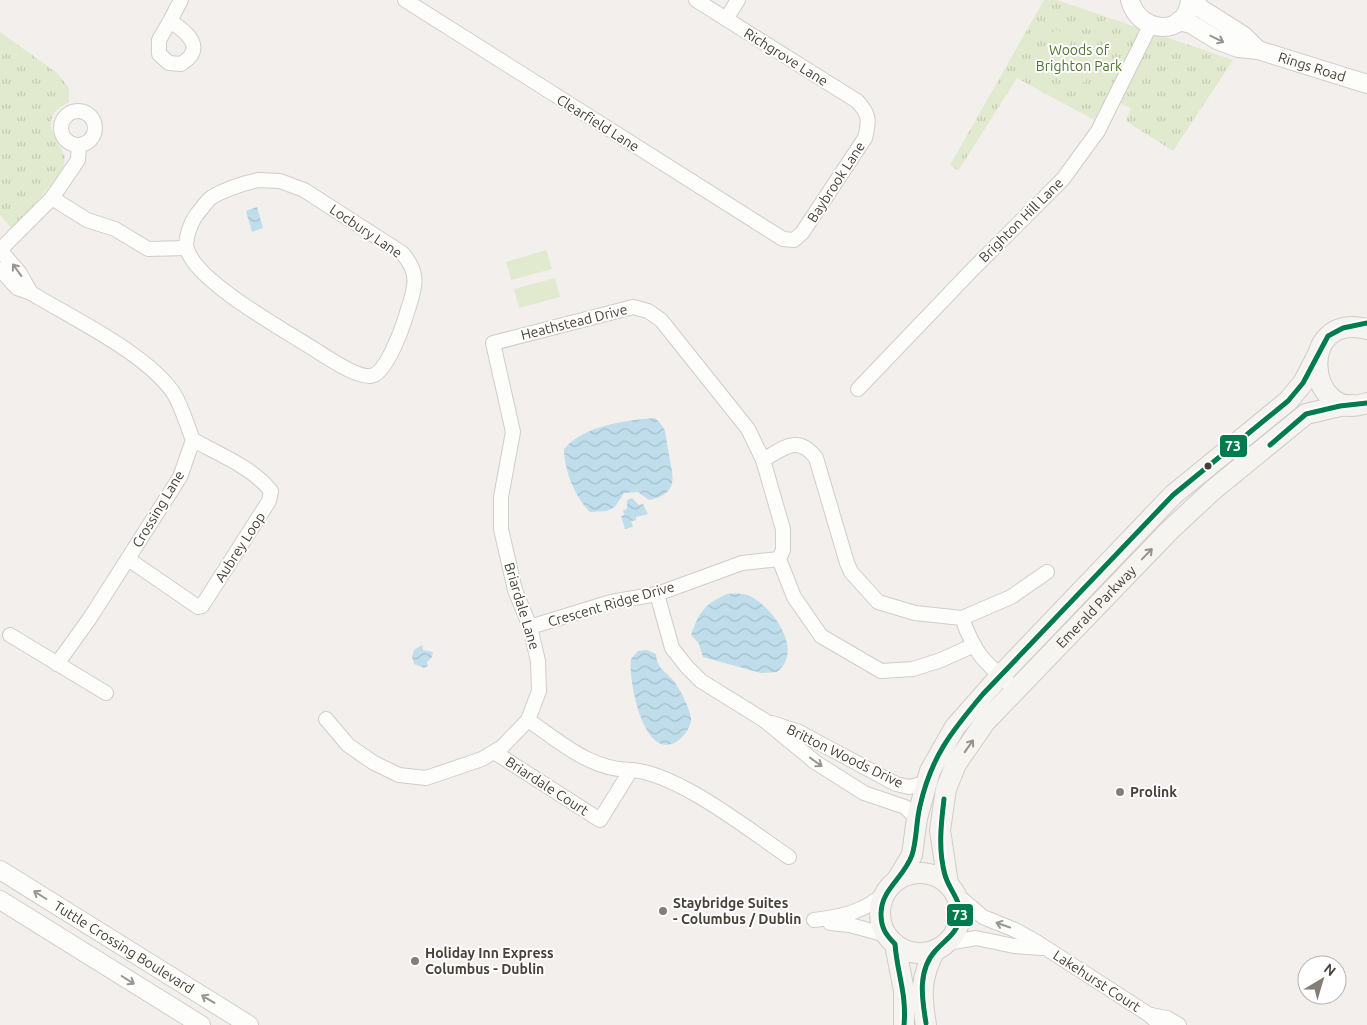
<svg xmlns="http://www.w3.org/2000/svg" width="1367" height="1025" font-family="Ubuntu,sans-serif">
<defs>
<pattern id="grass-tufts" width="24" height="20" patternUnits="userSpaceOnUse" patternTransform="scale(1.25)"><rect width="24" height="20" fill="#e1eace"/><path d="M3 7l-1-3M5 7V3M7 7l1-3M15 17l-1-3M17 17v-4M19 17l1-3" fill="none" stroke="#c3cab2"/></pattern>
<pattern id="water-waves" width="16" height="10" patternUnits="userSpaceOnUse" patternTransform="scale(1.25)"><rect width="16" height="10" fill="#c0ddec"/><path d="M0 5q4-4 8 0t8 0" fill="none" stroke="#a6bfcb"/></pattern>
</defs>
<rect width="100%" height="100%" fill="#f2efec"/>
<g fill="url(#grass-tufts)">
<polygon points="1044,0 1057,0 1233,60 1173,151 1126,121 1131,108 1107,97 1094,120 1017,78 958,171 950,165"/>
<path d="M0,32L57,73L69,88V102C38,116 54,136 65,156L63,172L12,229L0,215Z"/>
</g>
<g fill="#e1eace">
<polygon points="1054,29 1073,35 1060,75 1041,69"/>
<polygon points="1080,37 1098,43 1085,83 1066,77"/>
<polygon points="546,250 552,269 511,280 506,262"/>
<polygon points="555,278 560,297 519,308 514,289"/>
</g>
<g fill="url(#water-waves)">
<polygon points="257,207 263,228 252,232 246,211"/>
<path d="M655,418C668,430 665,433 668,449C671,472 683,493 649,500L638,492L624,493L615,507L607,511L590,512C575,497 564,470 564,449C583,426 626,420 655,418Z"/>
<polygon points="632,498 639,505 643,504 648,514 636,517 636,520 631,521 633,527 625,529 621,516 624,515 623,510 627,509 627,500"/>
<path d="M727,594C735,593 743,593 750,596C774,608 804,651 777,672L761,673L703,657L699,644L691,635C700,611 703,605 727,594Z"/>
<polygon points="422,645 423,650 433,652 432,657 427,662 428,666 424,668 414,664 412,657 414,650"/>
<path d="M647,650L656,654C657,668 664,670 672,679C678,685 692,712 691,720C690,728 685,735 679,740C644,766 628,679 631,659L638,651Z"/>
</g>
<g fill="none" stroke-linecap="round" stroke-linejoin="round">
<g stroke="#d0cdca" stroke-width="16">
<g id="minor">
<path d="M405,0L783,239L794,240L802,233L865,138C869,122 870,114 857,101L696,0"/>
<polyline points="726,19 738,0"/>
<path d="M170,21L159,40V54L169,63L181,64C207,48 187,32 170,21L181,0"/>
<circle cx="78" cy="128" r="17"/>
<path d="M258,180L280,181L304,190L402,253C423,276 413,292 405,319C401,332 387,369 374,375C362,381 328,358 317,351C286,331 196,282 187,249C184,240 191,222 197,214C202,209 206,201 212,197C227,188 241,184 258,180Z"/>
<polyline points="52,198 87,220 115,229 148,249 186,248"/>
<polyline points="0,250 52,198 78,160 79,145"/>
<polyline points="0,250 19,272 31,293"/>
<path d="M0,269L17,288L31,293C72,318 148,354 174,394C182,407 187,425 193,440L180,477L90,618L57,664"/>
<polyline points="858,389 972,270 1063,179 1098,131 1150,26"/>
<path d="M763,460C784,448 798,434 816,458L847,563L851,572L878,602L915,613L962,618C976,657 985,662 1015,689"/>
<path d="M128,559L198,607L202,606L269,501L271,491C253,468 219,454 193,440"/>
<polyline points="657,594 672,648 687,667 701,681 764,720 815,762 864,793 905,807 917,818"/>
<polyline points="962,618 1011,597 1047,572"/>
<polyline points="530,627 611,602 657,594 742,563 779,559"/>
<polyline points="10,635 106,693"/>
<polyline points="326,719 348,745 374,763 399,775 426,778 482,759 502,747 528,720 539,691 538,661 530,627 515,590 501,529 501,497 513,432 493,343 633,307 648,311 661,320 748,429 763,460 783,529 783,550 779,559 794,597 821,636 881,671 913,669 941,660 972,646"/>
<path d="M528,720C560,742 591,770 631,770"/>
<polyline points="772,723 799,732 896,784 909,787 926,783"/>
<path d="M494,752L600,820L631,770C678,773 749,830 789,857"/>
<polyline points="956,894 983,917 1015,930 1035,941 1148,1014 1161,1025"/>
<path d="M814,920C841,917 864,912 885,893"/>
<polyline points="830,923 850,925 886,935"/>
<polyline points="947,943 976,938 1014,946 1042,948"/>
<polyline points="1151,1015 1167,1018 1179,1025"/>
</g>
</g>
<g stroke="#d0cdca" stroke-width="20">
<g id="tertiary">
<path d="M1130,0C1139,35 1187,37 1190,0"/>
<polyline points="1194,0 1200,8 1244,36 1258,50"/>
<path id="s1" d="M1179,21L1191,24L1217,40L1238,48L1258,50L1367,84"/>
<path id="s2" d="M0,870L249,1025"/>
<polyline points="0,900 201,1025"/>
</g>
</g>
<g stroke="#d0ccc3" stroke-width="22">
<g id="secondary">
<path d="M1367,329C1295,311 1307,425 1367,403"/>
<circle cx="920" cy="913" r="40"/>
<polyline points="897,880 912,855 917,818 930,771 955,727 1000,676 1173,495 1288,401 1303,383 1317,356"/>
<path id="s3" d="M948,884L940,830L946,789L956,764L985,722L1169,531L1213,490L1306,414L1340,406L1352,405"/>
<polyline points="895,944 904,991 904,1025"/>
<path d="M926,1025C921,995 920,978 935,950"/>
</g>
</g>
<use href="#minor" stroke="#fdfdfc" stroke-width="14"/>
<use href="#tertiary" stroke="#fdfdfc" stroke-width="18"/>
<use href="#secondary" stroke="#f6f4f0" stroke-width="20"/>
<g stroke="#fff" stroke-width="9">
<g id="bus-1">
<polyline points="1270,445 1306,414 1340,406 1367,403"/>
<path d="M926,1023C922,999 917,970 936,950C946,939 957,934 960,917C962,901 949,890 945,875C938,850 941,824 944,799"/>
<path d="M904,1025C907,994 897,973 895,944C886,935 881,928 881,914C881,889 904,878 912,855C917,840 916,821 920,806C931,757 951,732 983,694L1173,495L1288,401L1303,383L1328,336L1343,328L1367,323"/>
</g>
</g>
<use href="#bus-1" stroke="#007b4b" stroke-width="5"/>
</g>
<defs><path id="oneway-shaft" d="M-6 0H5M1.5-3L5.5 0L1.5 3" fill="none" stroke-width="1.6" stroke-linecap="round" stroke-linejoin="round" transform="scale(1.25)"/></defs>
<g stroke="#999690">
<use href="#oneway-shaft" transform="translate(1217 39) rotate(26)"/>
<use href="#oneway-shaft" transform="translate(17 270) rotate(-126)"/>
<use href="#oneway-shaft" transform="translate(816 762) rotate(36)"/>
<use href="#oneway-shaft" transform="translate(40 895) rotate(-148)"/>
<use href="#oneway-shaft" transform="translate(1003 925) rotate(-161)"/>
<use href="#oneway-shaft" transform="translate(128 980) rotate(32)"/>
<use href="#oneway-shaft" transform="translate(208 999) rotate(-149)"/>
</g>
<g stroke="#96928b">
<use href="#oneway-shaft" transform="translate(1147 554) rotate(-46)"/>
<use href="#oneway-shaft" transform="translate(969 746) rotate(-55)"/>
</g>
<circle fill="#484138" stroke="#fff" stroke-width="2" cx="1208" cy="466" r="4.5"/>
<g fill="#847e77" stroke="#fff" stroke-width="2">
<circle cx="1120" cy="792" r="5"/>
<circle cx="663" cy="911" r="5"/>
<circle cx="415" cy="961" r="5"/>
</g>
<g text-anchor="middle" stroke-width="4" stroke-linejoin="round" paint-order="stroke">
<g font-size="14" fill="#4e762f" stroke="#fff">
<text x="1079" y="55">Woods of<tspan x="1079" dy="16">Brighton Park</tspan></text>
</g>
<g font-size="14" fill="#484138" stroke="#fff">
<text transform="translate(786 57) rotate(32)" y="5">Richgrove Lane</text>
<text dy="5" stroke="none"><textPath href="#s1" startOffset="142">Rings Road</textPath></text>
<text transform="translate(598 123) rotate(32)" y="5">Clearfield Lane</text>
<text transform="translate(836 182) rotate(-57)" y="5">Baybrook Lane</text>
<text transform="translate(1021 220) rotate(-45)" y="5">Brighton Hill Lane</text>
<text transform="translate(366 231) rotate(34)" y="5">Locbury Lane</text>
<text transform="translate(574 322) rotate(-14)" y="5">Heathstead Drive</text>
<text transform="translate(158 509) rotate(-59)" y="5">Crossing Lane</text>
<text transform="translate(240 547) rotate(-57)" y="5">Aubrey Loop</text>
<text transform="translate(611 604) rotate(-16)" y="5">Crescent Ridge Drive</text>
<text transform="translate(522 606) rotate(73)" y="5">Briardale Lane</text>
<text dy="5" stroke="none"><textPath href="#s3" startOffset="334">Emerald Parkway</textPath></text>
<text transform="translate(845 756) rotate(26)" y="5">Britton Woods Drive</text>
<text transform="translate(547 786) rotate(33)" y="5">Briardale Court</text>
<text dy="5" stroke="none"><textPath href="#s2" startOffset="146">Tuttle Crossing Boulevard</textPath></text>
<text transform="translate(1097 981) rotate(33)" y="5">Lakehurst Court</text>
</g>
<g font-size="14" font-weight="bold" fill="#484138" stroke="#fff" text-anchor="start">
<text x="1130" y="797">Prolink</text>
<text x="673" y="908">Staybridge Suites<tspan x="673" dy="16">- Columbus / Dublin</tspan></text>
<text x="425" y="958">Holiday Inn Express<tspan x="425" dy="16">Columbus - Dublin</tspan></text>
</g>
</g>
<g stroke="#fff" stroke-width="2">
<rect x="1219" y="434" width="29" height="24" rx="5" fill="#007b4b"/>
<rect x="946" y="903" width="28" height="24" rx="5" fill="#007b4b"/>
</g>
<g font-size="14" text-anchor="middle" font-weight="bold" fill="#fff">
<text x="1233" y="451">73</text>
<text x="960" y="920">73</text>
</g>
<g transform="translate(1322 980) rotate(38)"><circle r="24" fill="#ffffff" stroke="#b6b3af"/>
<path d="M0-4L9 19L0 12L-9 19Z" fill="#847e77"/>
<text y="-8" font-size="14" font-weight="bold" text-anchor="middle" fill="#484138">N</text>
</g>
</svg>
